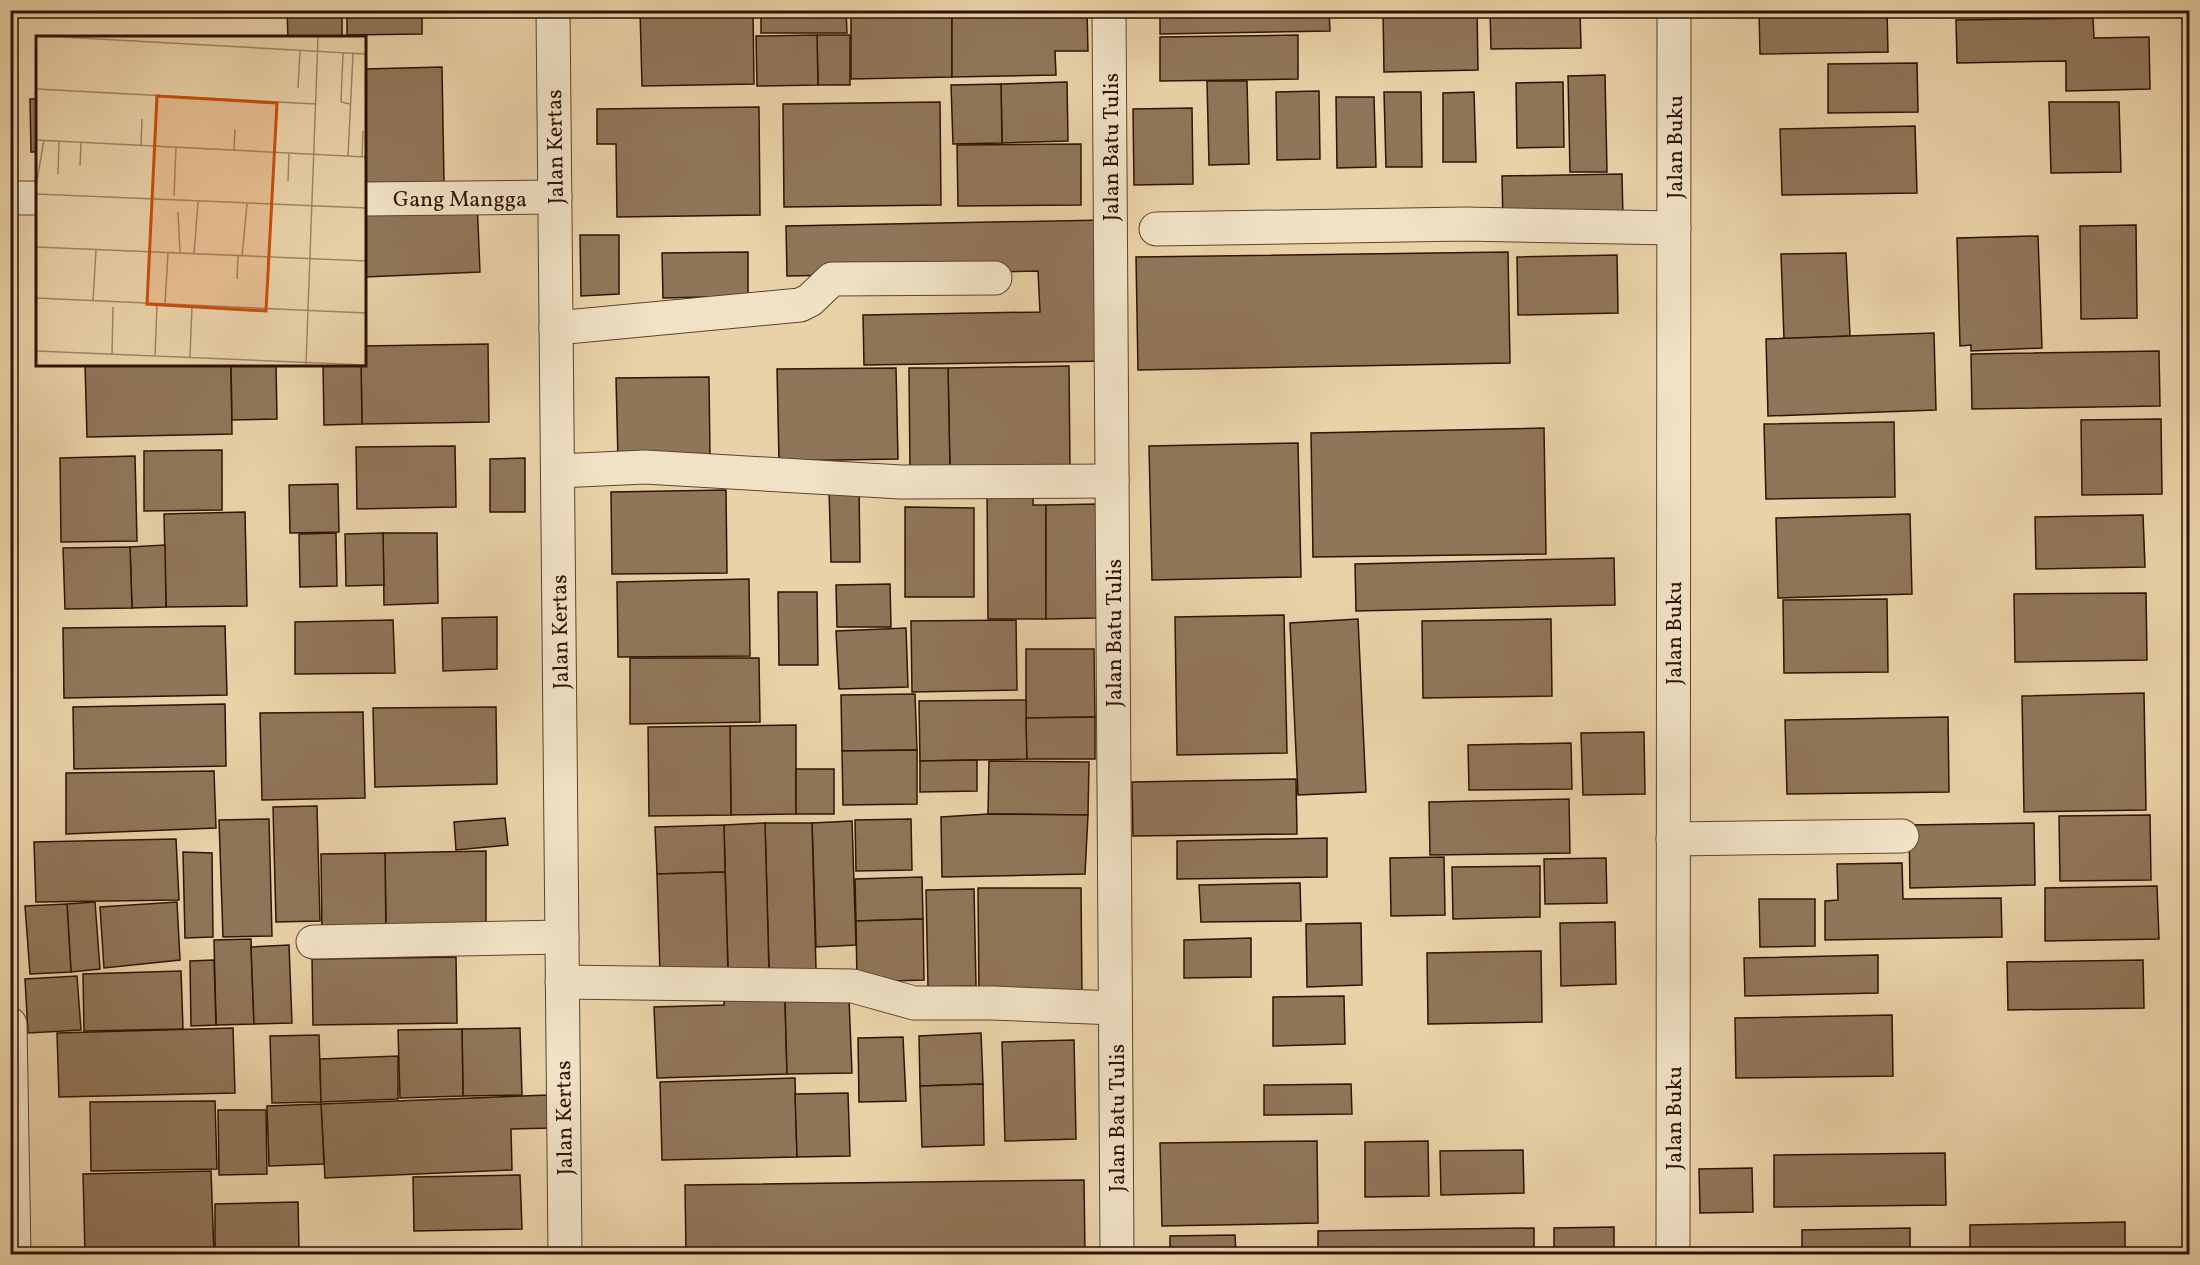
<svg xmlns="http://www.w3.org/2000/svg" width="2200" height="1265" font-family="Vollkorn,serif">
<rect width="100%" height="100%" fill="#ead2a8"/>
<filter id="stains"><feTurbulence type="fractalNoise" baseFrequency=".00333" numOctaves="4"/><feColorMatrix values="0 0 0 0 .2 0 0 0 0 .09 0 0 0 0 .02 0 0 0 .5 -.17"/></filter>
<radialGradient id="worn" r=".72"><stop offset=".6" stop-color="#630" stop-opacity="0"/><stop offset="1" stop-color="#630" stop-opacity=".3"/></radialGradient>
<g fill="#907659" stroke="#2e1204" stroke-width="1.5">
<polygon points="287,10 342,10 342,38 288,38"/>
<polygon points="347,10 422,10 422,34 347,35"/>
<polygon points="640,10 753,10 754,84 642,86"/>
<polygon points="761,10 846,10 847,33 761,33"/>
<polygon points="851,10 952,10 952,77 851,79"/>
<polygon points="952,10 1087,10 1088,51 1055,51 1056,75 952,77"/>
<polygon points="1160,10 1329,10 1330,31 1160,34"/>
<polygon points="1383,10 1477,10 1478,70 1384,72"/>
<polygon points="1490,10 1580,10 1581,48 1491,49"/>
<polygon points="1759,10 1887,10 1888,52 1760,54"/>
<polygon points="1977,10 2110,10 2110,11 1977,12"/>
<polygon points="2093,18 2094,38 2149,37 2150,89 2066,91 2066,61 1957,63 1956,20"/>
<polygon points="817,35 850,35 850,85 818,85"/>
<polygon points="817,35 818,85 757,86 756,36"/>
<polygon points="1298,35 1298,79 1160,81 1160,37"/>
<polygon points="1917,63 1918,112 1828,113 1828,64"/>
<polygon points="442,67 444,183 364,185 364,69"/>
<polygon points="1605,75 1607,172 1570,172 1568,76"/>
<polygon points="1207,81 1247,81 1249,164 1209,165"/>
<polygon points="1067,82 1068,141 1002,143 1001,84"/>
<polygon points="1563,82 1564,147 1517,148 1516,83"/>
<polygon points="1001,84 1002,143 953,144 951,85"/>
<polygon points="1319,91 1320,159 1277,160 1276,92"/>
<polygon points="1384,92 1421,92 1422,167 1386,167"/>
<polygon points="1474,92 1476,162 1443,162 1443,93"/>
<polygon points="1336,97 1374,97 1376,167 1337,168"/>
<polygon points="30,99 38,99 38,152 31,152"/>
<polygon points="940,102 941,205 784,207 783,104"/>
<polygon points="2049,102 2119,102 2121,172 2051,173"/>
<polygon points="759,107 760,215 617,217 616,144 597,144 597,109"/>
<polygon points="1192,108 1193,184 1134,185 1133,109"/>
<polygon points="1915,126 1917,193 1782,195 1780,129"/>
<polygon points="1081,144 1081,205 958,206 957,145"/>
<polygon points="1622,174 1623,219 1503,222 1502,176"/>
<polygon points="477,200 480,272 365,277 364,205"/>
<polygon points="1104,220 1107,361 864,365 863,315 1040,312 1038,271 787,276 786,226"/>
<polygon points="2136,225 2137,318 2081,319 2080,226"/>
<polygon points="580,235 619,235 619,294 581,296"/>
<polygon points="2038,236 2042,348 1971,351 1971,345 1960,346 1957,238"/>
<polygon points="748,252 748,296 663,298 662,253"/>
<polygon points="1508,252 1510,363 1138,370 1136,257"/>
<polygon points="1846,253 1850,336 1784,339 1781,254"/>
<polygon points="1617,255 1618,313 1518,315 1517,257"/>
<polygon points="1934,333 1936,410 1768,416 1766,339"/>
<polygon points="488,344 489,422 362,424 361,364 364,364 364,346"/>
<polygon points="2159,351 2160,406 1972,409 1971,354"/>
<polygon points="85,364 231,364 232,434 87,437"/>
<polygon points="231,364 276,364 277,419 232,420"/>
<polygon points="323,364 361,364 362,424 324,425"/>
<polygon points="1069,366 1070,471 950,473 948,368"/>
<polygon points="896,368 898,459 779,461 777,369"/>
<polygon points="909,368 948,368 950,473 910,473"/>
<polygon points="709,377 710,457 618,460 616,378"/>
<polygon points="2161,419 2162,494 2082,495 2081,420"/>
<polygon points="1894,422 1895,497 1766,499 1764,424"/>
<polygon points="1544,428 1546,554 1313,557 1311,433"/>
<polygon points="1298,443 1301,577 1152,580 1149,446"/>
<polygon points="455,446 456,507 357,509 356,447"/>
<polygon points="222,450 222,510 144,511 144,451"/>
<polygon points="135,456 137,541 61,542 60,458"/>
<polygon points="525,458 525,512 490,512 490,459"/>
<polygon points="338,484 339,532 290,533 289,485"/>
<polygon points="1033,486 1033,505 1046,505 1046,619 988,619 987,487"/>
<polygon points="829,487 859,487 860,562 831,562"/>
<polygon points="726,490 727,573 612,574 611,492"/>
<polygon points="1097,504 1098,618 1046,619 1046,505"/>
<polygon points="905,507 974,508 974,597 905,597"/>
<polygon points="245,512 247,606 166,607 164,514"/>
<polygon points="1910,514 1912,594 1778,598 1776,518"/>
<polygon points="2143,515 2145,567 2036,569 2035,517"/>
<polygon points="336,533 337,586 300,587 299,534"/>
<polygon points="383,533 437,533 438,603 384,605"/>
<polygon points="383,533 384,585 346,586 345,534"/>
<polygon points="165,545 166,607 132,608 130,547"/>
<polygon points="130,547 132,608 65,609 63,548"/>
<polygon points="1614,558 1615,605 1356,611 1355,564"/>
<polygon points="749,579 750,656 618,657 617,582"/>
<polygon points="890,584 891,627 837,627 836,585"/>
<polygon points="778,592 817,592 818,665 779,665"/>
<polygon points="2146,593 2147,660 2015,662 2014,594"/>
<polygon points="1887,599 1888,672 1784,673 1783,600"/>
<polygon points="1284,615 1287,753 1177,755 1175,617"/>
<polygon points="497,617 497,669 443,671 442,618"/>
<polygon points="1358,619 1366,792 1298,795 1290,623"/>
<polygon points="1551,619 1552,696 1423,698 1422,621"/>
<polygon points="393,620 395,673 295,674 295,622"/>
<polygon points="1016,620 1017,690 912,692 911,621"/>
<polygon points="225,626 227,695 64,698 63,628"/>
<polygon points="906,628 908,687 839,689 836,631"/>
<polygon points="1026,649 1094,649 1095,717 1026,718"/>
<polygon points="630,658 759,658 760,722 630,724"/>
<polygon points="2144,693 2146,810 2024,812 2022,696"/>
<polygon points="915,694 917,750 842,751 841,695"/>
<polygon points="1026,700 1027,759 920,761 919,701"/>
<polygon points="225,704 226,766 74,769 73,707"/>
<polygon points="496,707 497,784 375,787 373,708"/>
<polygon points="363,712 365,798 262,800 260,713"/>
<polygon points="1095,717 1095,759 1027,759 1026,718"/>
<polygon points="1948,717 1949,792 1787,794 1785,720"/>
<polygon points="796,725 796,814 731,815 730,726"/>
<polygon points="730,726 731,815 649,816 648,727"/>
<polygon points="1644,732 1645,794 1583,795 1581,733"/>
<polygon points="1571,743 1572,789 1469,790 1468,745"/>
<polygon points="917,750 917,804 843,805 842,751"/>
<polygon points="977,760 977,791 920,792 920,761"/>
<polygon points="989,761 1089,762 1088,815 988,814"/>
<rect x="796" y="769" width="38" height="45"/>
<polygon points="214,771 216,828 66,834 66,773"/>
<polygon points="1296,779 1297,834 1133,836 1132,782"/>
<polygon points="1569,799 1570,853 1430,855 1429,802"/>
<polygon points="317,806 320,921 276,922 273,807"/>
<polygon points="988,814 1088,815 1085,874 942,877 941,817"/>
<polygon points="2150,815 2151,880 2060,881 2059,816"/>
<polygon points="505,818 508,845 456,850 454,822"/>
<polygon points="269,819 272,936 223,937 219,820"/>
<polygon points="911,819 912,870 856,871 855,820"/>
<polygon points="852,821 856,945 816,947 812,823"/>
<polygon points="765,823 812,823 816,969 769,971"/>
<polygon points="765,823 769,971 728,971 724,825"/>
<polygon points="2034,823 2035,885 1910,888 1909,825"/>
<polygon points="724,825 725,872 657,874 655,827"/>
<polygon points="1327,838 1327,877 1177,879 1177,841"/>
<polygon points="176,839 179,900 36,902 34,842"/>
<polygon points="486,851 486,934 386,936 385,853"/>
<polygon points="183,852 212,853 213,937 185,938"/>
<polygon points="385,853 386,936 322,936 321,854"/>
<polygon points="1444,857 1445,915 1391,916 1390,858"/>
<polygon points="1606,858 1607,903 1545,904 1544,859"/>
<polygon points="1902,863 1903,899 2001,898 2002,937 1825,940 1825,901 1838,900 1837,864"/>
<polygon points="1540,866 1540,917 1453,919 1452,867"/>
<polygon points="725,872 728,971 660,973 657,874"/>
<polygon points="922,877 923,919 856,921 855,879"/>
<polygon points="1300,883 1301,921 1201,922 1199,885"/>
<polygon points="2157,886 2159,939 2045,941 2045,888"/>
<polygon points="978,888 1081,888 1082,995 979,997"/>
<polygon points="974,889 976,986 928,987 926,890"/>
<polygon points="1759,899 1815,899 1815,946 1760,947"/>
<polygon points="95,902 100,969 71,972 67,904"/>
<polygon points="177,902 180,960 104,968 100,907"/>
<polygon points="67,904 71,972 30,974 25,906"/>
<polygon points="923,919 924,980 857,982 856,921"/>
<polygon points="1615,922 1616,984 1561,986 1560,923"/>
<polygon points="1361,923 1362,985 1307,987 1306,924"/>
<polygon points="1251,938 1251,977 1184,978 1184,940"/>
<polygon points="251,939 254,1024 216,1025 214,940"/>
<polygon points="289,945 292,1023 254,1024 251,947"/>
<polygon points="1541,951 1542,1022 1428,1024 1427,953"/>
<polygon points="1878,955 1878,993 1745,996 1744,958"/>
<polygon points="456,957 457,1023 313,1025 312,959"/>
<polygon points="214,960 216,1025 191,1026 190,961"/>
<polygon points="2143,960 2144,1008 2008,1010 2007,962"/>
<polygon points="181,971 183,1029 84,1031 83,974"/>
<polygon points="77,976 81,1030 28,1033 25,979"/>
<polygon points="724,988 785,1000 787,1074 657,1078 654,1007 724,1005"/>
<polygon points="1344,996 1345,1044 1273,1046 1273,997"/>
<polygon points="849,999 852,1073 787,1074 785,1000"/>
<polygon points="1892,1015 1893,1076 1736,1078 1735,1018"/>
<polygon points="233,1028 235,1093 59,1097 57,1033"/>
<polygon points="520,1028 522,1095 463,1096 462,1029"/>
<polygon points="462,1029 463,1096 400,1098 398,1030"/>
<polygon points="981,1033 983,1084 920,1086 919,1036"/>
<polygon points="319,1035 321,1102 272,1103 270,1036"/>
<polygon points="903,1037 906,1101 859,1102 858,1038"/>
<polygon points="1074,1040 1076,1139 1005,1141 1002,1042"/>
<polygon points="398,1056 398,1099 321,1102 320,1059"/>
<polygon points="795,1078 797,1157 662,1160 660,1082"/>
<polygon points="983,1084 984,1145 922,1147 920,1086"/>
<polygon points="1351,1084 1352,1114 1264,1115 1264,1085"/>
<polygon points="848,1093 850,1156 797,1157 795,1094"/>
<polygon points="549,1095 551,1128 511,1129 512,1170 325,1178 321,1104"/>
<polygon points="215,1101 217,1169 91,1171 90,1102"/>
<polygon points="321,1104 324,1164 269,1166 267,1106"/>
<polygon points="218,1110 266,1110 267,1174 219,1175"/>
<polygon points="1317,1141 1318,1223 1162,1226 1160,1143"/>
<polygon points="1428,1141 1429,1196 1365,1197 1365,1142"/>
<polygon points="1523,1150 1524,1193 1441,1195 1440,1151"/>
<polygon points="1945,1153 1946,1205 1774,1207 1774,1155"/>
<polygon points="1752,1168 1753,1212 1700,1213 1699,1169"/>
<polygon points="211,1171 214,1254 85,1254 83,1174"/>
<polygon points="520,1175 522,1229 414,1231 413,1177"/>
<polygon points="1084,1180 1085,1254 686,1254 685,1185"/>
<polygon points="298,1202 299,1251 215,1253 215,1204"/>
<polygon points="2125,1222 2125,1254 1970,1254 1970,1225"/>
<polygon points="1614,1227 1614,1254 1554,1254 1554,1228"/>
<polygon points="1534,1228 1534,1254 1318,1254 1318,1231"/>
<polygon points="1910,1228 1910,1254 1802,1254 1802,1230"/>
<polygon points="1235,1235 1236,1254 1170,1254 1170,1236"/>
</g>
<g fill="none" stroke-linecap="round" stroke-linejoin="round">
<g stroke="#5d422d" stroke-width="35">
<g id="minor">
<polyline points="553,10 565,1254"/>
<polyline points="1109,10 1117,1254"/>
<polyline points="10,198 38,198"/>
<polyline points="364,199 555,197"/>
<polyline points="1156,229 1465,224 1674,228"/>
<polyline points="556,328 800,305 810,300 832,279 995,278"/>
<polyline points="558,471 645,467 901,482 1112,481"/>
<polyline points="1673,839 1902,836"/>
<polyline points="313,942 562,937"/>
<polyline points="562,982 853,986 914,1003 993,1003 1115,1008"/>
<polyline points="10,1024 14,1254"/>
<polyline points="1673,1254 1674,10"/>
</g>
</g>
<use href="#minor" stroke="#f1e2c6" stroke-width="33"/>
</g>
<g text-anchor="middle" stroke-width="5" stroke-linejoin="round" paint-order="stroke">
<g font-size="22" fill="#2e1204" stroke="#f1e2c6">
<text transform="translate(554 147) rotate(-91)" y="8">Jalan Kertas</text>
<text transform="translate(1110 147) rotate(-90)" y="8">Jalan Batu Tulis</text>
<text transform="translate(1674 147) rotate(-90)" y="8">Jalan Buku</text>
<text x="460" y="206">Gang Mangga</text>
<text transform="translate(559 632) rotate(-91)" y="8">Jalan Kertas</text>
<text transform="translate(1113 633) rotate(-90)" y="8">Jalan Batu Tulis</text>
<text transform="translate(1673 633) rotate(-90)" y="8">Jalan Buku</text>
<text transform="translate(563 1118) rotate(-91)" y="8">Jalan Kertas</text>
<text transform="translate(1116 1118) rotate(-90)" y="8">Jalan Batu Tulis</text>
<text transform="translate(1673 1118) rotate(-90)" y="8">Jalan Buku</text>
</g>
</g>
<g transform="translate(36 36)">
<rect width="330" height="330" fill="#ead2a8"/>
<path fill="none" stroke="#9f8566" stroke-width="1.5" d="M26,1L330,18M307,17L305,66L314,68M262,52L264,15M0,53L280,68M0,104L330,121M105,109L106,83M198,114L199,93M312,120L317,18M326,121L327,95M44,130L45,106M22,138L23,105M252,145L253,117M0,150L8,104M0,158L330,172M138,160L140,111M142,176L144,217M0,211L330,225M158,218L162,166M206,220L211,168M201,243L202,220M0,262L330,277M57,265L60,214M129,268L132,217M0,315L330,329M76,318L77,271M119,320L121,268M154,321L156,270M270,328L282,1"/>
<path fill="#cc4e0b" fill-opacity="0.15" stroke="#cc4e0b" stroke-width="3" d="M121,60L241,67L230,275L111,268Z"/>
<rect width="330" height="330" fill="none" stroke="#2e1204" stroke-width="3"/>
</g>
<rect width="2200" height="1265" fill="none" stroke="#ead2a8" stroke-width="36"/>
<rect x="12" y="12" width="2176" height="1241" fill="none" stroke="#2e1204" stroke-width="3"/>
<rect x="18" y="18" width="2164" height="1229" fill="none" stroke="#2e1204" stroke-width="1.5"/>
<rect width="100%" height="100%" filter="url(#stains)"/>
<rect width="100%" height="100%" fill="url(#worn)"/>
</svg>
